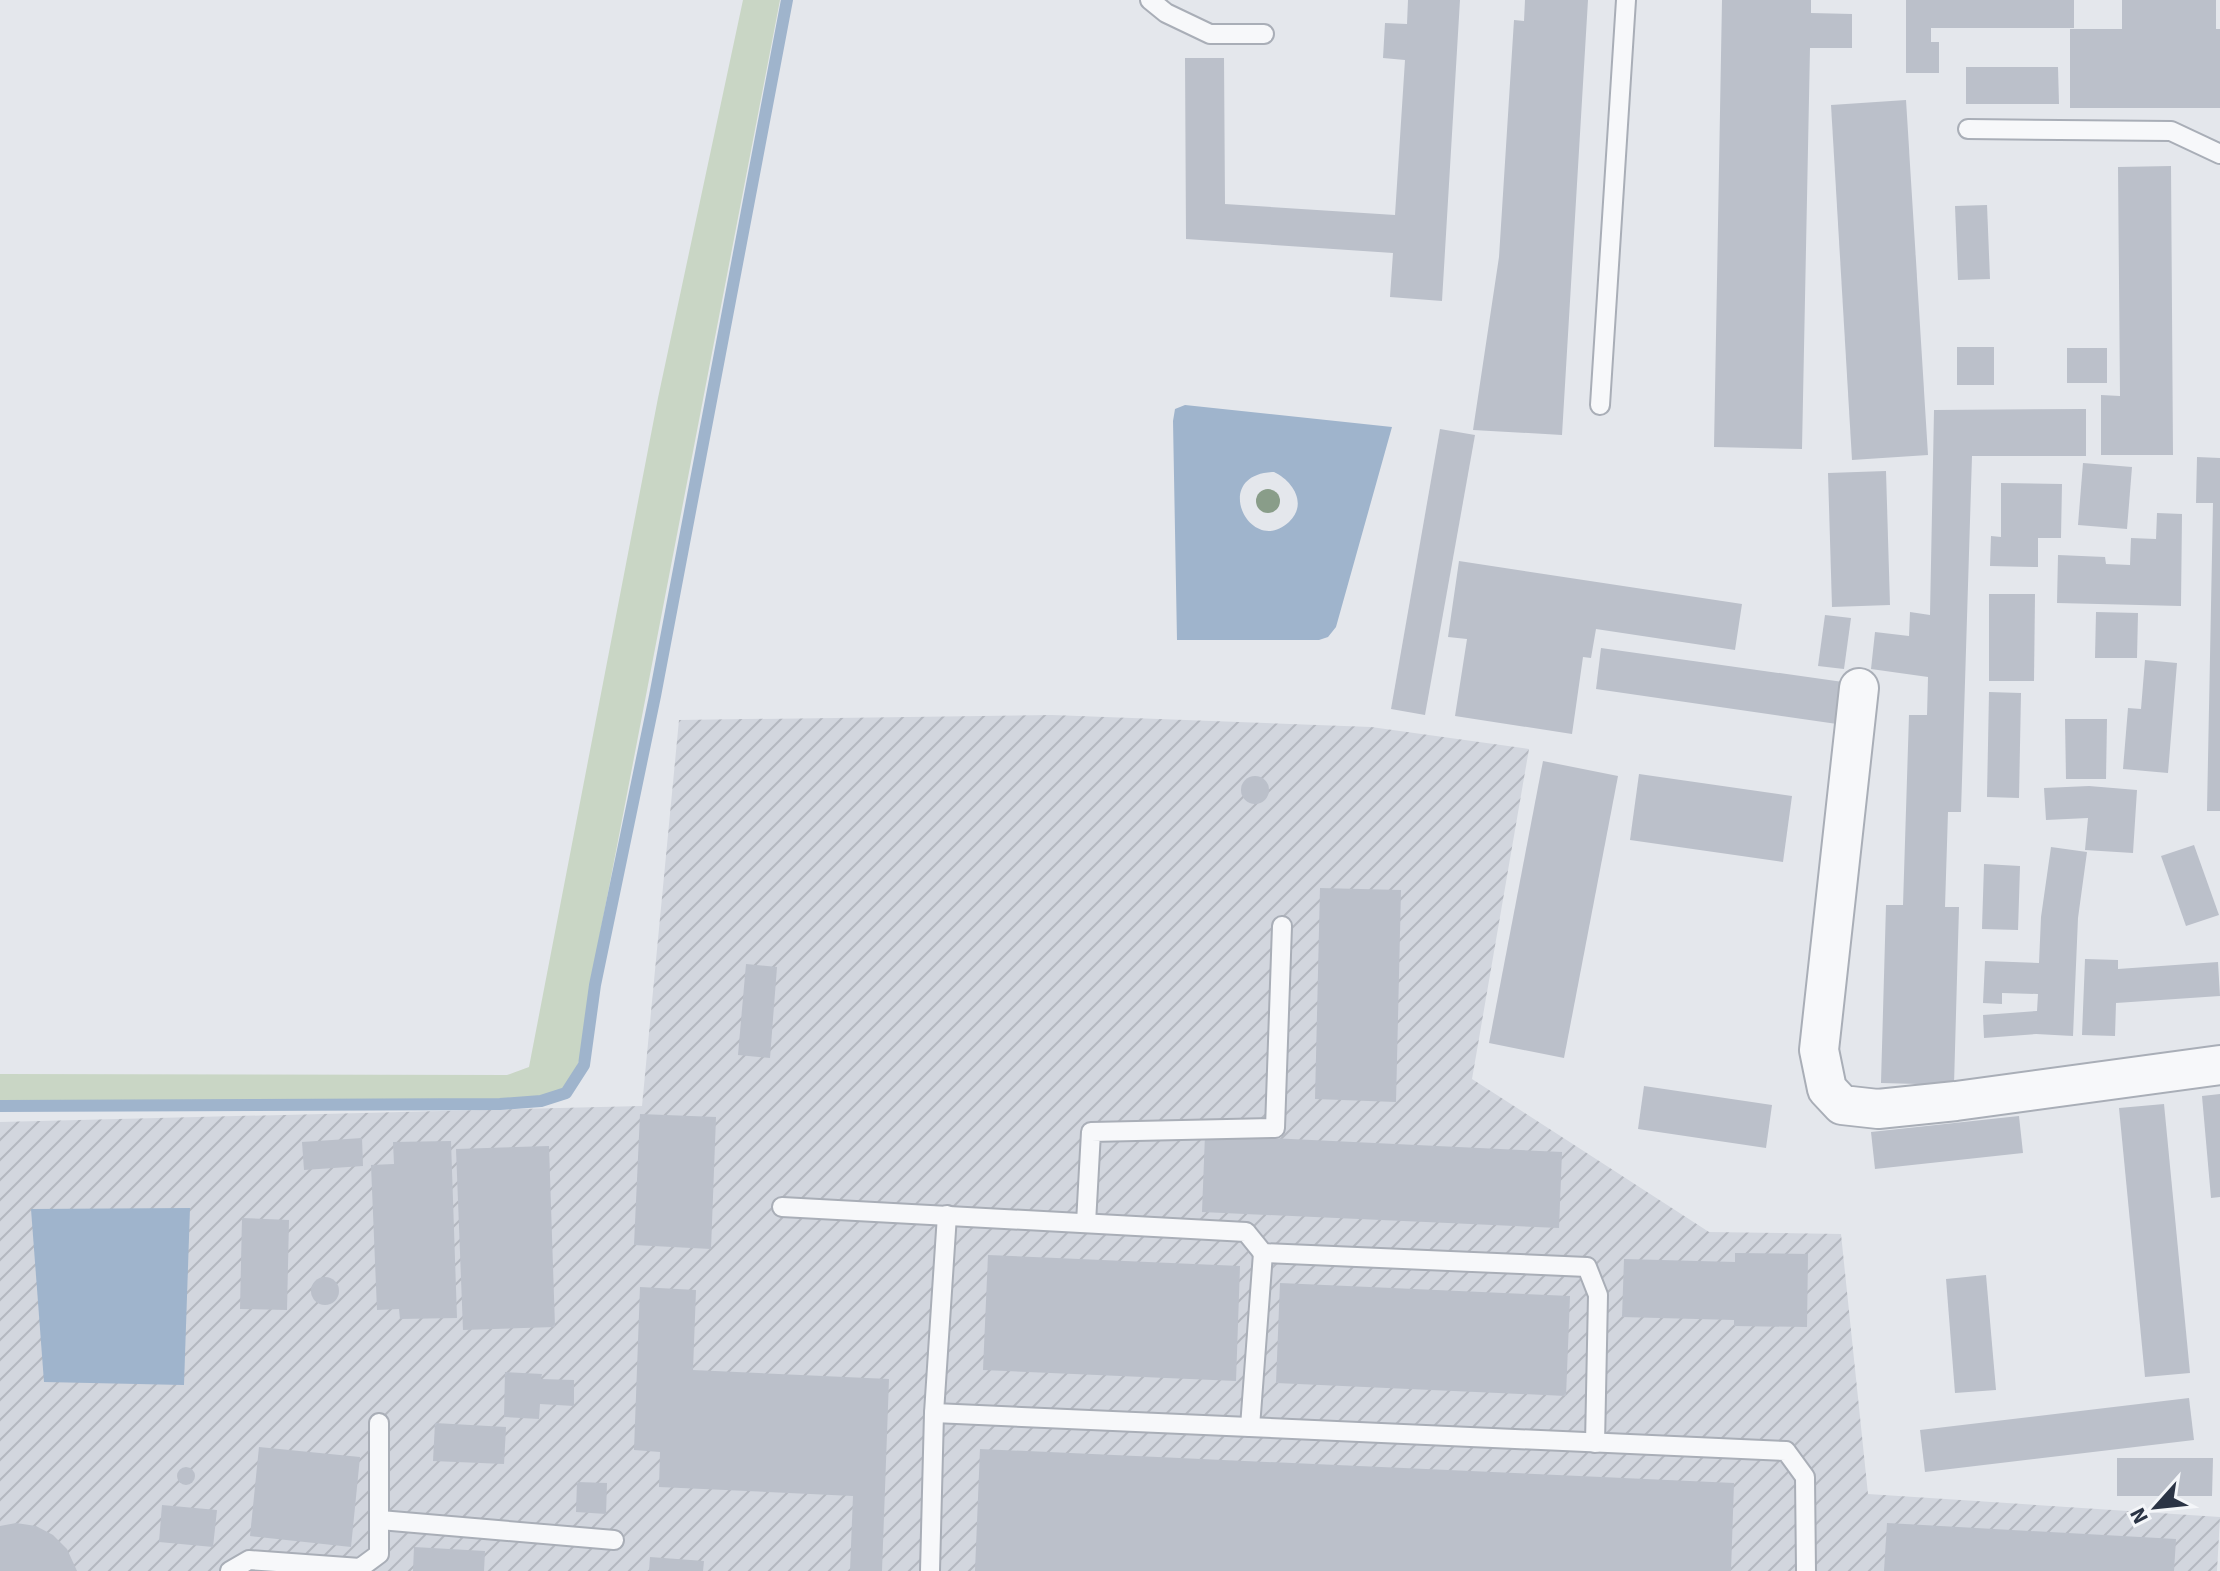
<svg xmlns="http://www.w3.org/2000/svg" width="2220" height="1571" font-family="'Source Sans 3',sans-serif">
<defs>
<pattern id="industrial-furrows" width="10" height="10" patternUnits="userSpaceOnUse" patternTransform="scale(2)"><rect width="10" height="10" fill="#d2d6de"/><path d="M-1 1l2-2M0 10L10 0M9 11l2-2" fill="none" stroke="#b4b8c0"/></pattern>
</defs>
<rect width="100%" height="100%" fill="#e4e7ec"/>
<polygon fill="url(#industrial-furrows)" points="1052,715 1371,727 1529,749 1472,1079 1709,1232 1841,1234 1868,1494 2220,1517 2217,1571 0,1571 0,1122 642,1106 679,720"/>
<path fill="#c9d6c5" d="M743,0H780L590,986C586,1012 585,1073 563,1089C547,1101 520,1099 501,1100L0,1102V1074L507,1075L529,1067L658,398Z"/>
<g fill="#9fb4cc" fill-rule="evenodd">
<path d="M1185,405L1392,427L1336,627L1328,637L1319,640H1177L1173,421L1175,409ZM1274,472C1293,481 1308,504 1289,522C1250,558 1209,474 1274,472Z"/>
<polygon points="190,1208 184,1385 44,1382 31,1209"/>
</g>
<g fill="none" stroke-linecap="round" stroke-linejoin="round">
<polyline stroke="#9fb4cc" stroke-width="12" points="0,1106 500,1104 541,1101 566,1093 584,1065 595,985 655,696 787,0"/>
</g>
<g fill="#bbc0ca">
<polygon points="1408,0 1460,0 1442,301 1390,297 1393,253 1186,239 1185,58 1224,58 1225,204 1395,215 1405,60 1383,58 1385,23 1407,24"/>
<polygon points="1525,0 1588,0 1562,435 1473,430 1499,257 1514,20 1524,21"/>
<polygon points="1722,0 1811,0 1811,13 1852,14 1852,48 1810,48 1802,449 1714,447"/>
<polygon points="1906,0 2074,0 2074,28 1931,28 1931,42 1939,42 1939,73 1906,73"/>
<polygon points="2122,0 2216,0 2216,29 2220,29 2220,108 2070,108 2070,29 2122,29"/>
<polygon points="1966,67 2058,67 2059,104 1966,104"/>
<polygon points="1906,100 1928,455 1852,460 1831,105"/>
<polygon points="2171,166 2173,455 2101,455 2101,395 2120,396 2118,167"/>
<polygon points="1987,205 1990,279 1958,280 1955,206"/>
<rect x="1957" y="347" width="37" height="38"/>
<rect x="2067" y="348" width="40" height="35"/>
<polygon points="2086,409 2086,456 1972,456 1961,812 1948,812 1945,907 1959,907 1954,1085 1881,1083 1886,905 1903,905 1909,715 1927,715 1928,677 1871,669 1875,632 1909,636 1910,612 1930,615 1934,410"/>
<polygon points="1440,429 1475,435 1425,715 1391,709"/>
<polygon points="2197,457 2220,458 2220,811 2207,811 2213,503 2196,503"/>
<polygon points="2083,463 2132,467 2127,529 2078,525"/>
<polygon points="1886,471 1890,605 1832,607 1828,473"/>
<polygon points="2001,483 2062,484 2061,538 2038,538 2038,567 1990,566 1991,536 2001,537"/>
<polygon points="2157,513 2182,514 2181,606 2057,603 2058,555 2105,557 2106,564 2130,565 2131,538 2156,539"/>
<polygon points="1459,561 1742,604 1735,650 1596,629 1591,658 1583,657 1572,734 1455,716 1467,639 1448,637"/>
<polygon points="1989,594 2035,594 2034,681 1989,681"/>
<polygon points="2096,612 2138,613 2137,658 2095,658"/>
<polygon points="1825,615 1851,618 1844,669 1818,666"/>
<polygon points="1601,648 1843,682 1837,724 1596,689"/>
<polygon points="2145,660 2177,663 2168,773 2123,769 2128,708 2141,709"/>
<polygon points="1989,692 2021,693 2019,798 1987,797"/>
<polygon points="2065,719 2107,719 2106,779 2066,779"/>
<polygon points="1543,761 1618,776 1564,1058 1489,1043"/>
<polygon points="1639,774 1792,796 1783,862 1630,840"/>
<circle cx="1255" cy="790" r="14"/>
<polygon points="2089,786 2137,790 2133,853 2085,850 2088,818 2046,820 2044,788"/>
<polygon points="2194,845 2219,915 2186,926 2161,856"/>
<polygon points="2051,847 2087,852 2078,918 2073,1036 2036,1034 1984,1038 1983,1015 2037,1011 2038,994 2002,993 2002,1004 1983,1003 1985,961 2039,963 2041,917"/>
<polygon points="1984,864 2020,866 2018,930 1982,929"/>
<polygon points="1320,888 1401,890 1396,1102 1315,1099"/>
<polygon points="2085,959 2118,960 2118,969 2218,962 2220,996 2116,1003 2115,1036 2082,1035"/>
<polygon points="746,964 777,967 770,1058 738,1055"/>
<polygon points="1644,1086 1772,1105 1766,1148 1638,1129"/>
<polygon points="2220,1094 2220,1197 2211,1198 2202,1096"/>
<polygon points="2164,1104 2190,1373 2145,1377 2119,1108"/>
<polygon points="640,1114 716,1117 711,1249 634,1245"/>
<polygon points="2019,1116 2023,1153 1875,1169 1871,1132"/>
<polygon points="1205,1135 1562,1152 1559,1228 1202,1212"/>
<polygon points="362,1138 363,1166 304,1170 302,1142"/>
<polygon points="451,1141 457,1318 400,1319 399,1309 377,1310 371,1165 394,1164 393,1142"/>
<polygon points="549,1146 555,1327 463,1330 456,1149"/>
<polygon points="242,1218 289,1220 287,1310 240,1309"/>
<polygon points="1735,1253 1808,1254 1807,1327 1734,1326 1734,1320 1622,1317 1624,1259 1735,1262"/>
<polygon points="988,1255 1240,1266 1236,1381 983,1370"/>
<polygon points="1986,1275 1996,1390 1955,1393 1946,1279"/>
<circle cx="325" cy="1291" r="14"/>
<polygon points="1280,1283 1570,1296 1566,1396 1276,1383"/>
<polygon points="640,1287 696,1290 693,1370 889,1379 882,1571 850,1571 853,1496 659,1487 660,1452 634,1450"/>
<polygon points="505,1372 542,1374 541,1379 574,1380 574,1406 540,1404 539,1419 504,1417"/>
<polygon points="2189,1398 2194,1440 1925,1472 1920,1430"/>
<polygon points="435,1423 506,1427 504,1464 433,1461"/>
<polygon points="259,1447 360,1457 351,1547 250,1536"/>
<polygon points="980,1449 1734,1483 1731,1571 975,1571"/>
<polygon points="2117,1458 2213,1458 2212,1496 2117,1496"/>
<circle cx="186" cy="1476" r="9"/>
<polygon points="577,1482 607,1483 606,1514 576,1512"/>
<polygon points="162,1505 217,1510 213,1547 159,1542"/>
<polygon points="16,1523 36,1526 53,1535 67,1549 77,1571 0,1571 0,1526"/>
<polygon points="1887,1523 2176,1539 2174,1571 1884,1571"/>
<polygon points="414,1547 485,1551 484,1571 413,1571"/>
<polygon points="650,1557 704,1561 703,1571 649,1571"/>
</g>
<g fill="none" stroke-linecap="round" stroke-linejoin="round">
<g stroke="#a9aeb7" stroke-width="22">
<g id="service">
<polyline points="1150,0 1166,13 1210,34 1264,34"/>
<polyline points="1968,129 2171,131 2220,154"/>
<polyline points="1600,405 1626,0"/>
<polyline points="782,1207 1246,1232 1263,1253 1587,1267 1598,1295 1595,1443"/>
<polyline points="1086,1223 1091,1132 1275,1128 1282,926"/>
<polyline points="934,1413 1786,1451 1805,1477 1806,1571"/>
<polyline points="1250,1427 1263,1253"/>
<polyline points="380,1520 614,1540"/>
<polyline points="230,1571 249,1560 360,1568 379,1554 379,1423"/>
<polyline points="930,1571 934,1413 947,1215"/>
</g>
</g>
<g stroke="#a9aeb7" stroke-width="42">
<polyline id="minor" points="1859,688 1819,1050 1827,1089 1842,1105 1878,1109 1956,1101 2220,1065"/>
</g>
<use href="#service" stroke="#f7f8fa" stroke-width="18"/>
<use href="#minor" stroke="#f7f8fa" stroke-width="38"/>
</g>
<circle fill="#899d89" cx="1268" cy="501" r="12"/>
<g transform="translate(2156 1507) rotate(243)" stroke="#f4f6f9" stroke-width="6" paint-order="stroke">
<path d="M0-6L14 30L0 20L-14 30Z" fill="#2b3445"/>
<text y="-12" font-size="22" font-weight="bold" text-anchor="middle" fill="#2b3445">N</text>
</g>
</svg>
